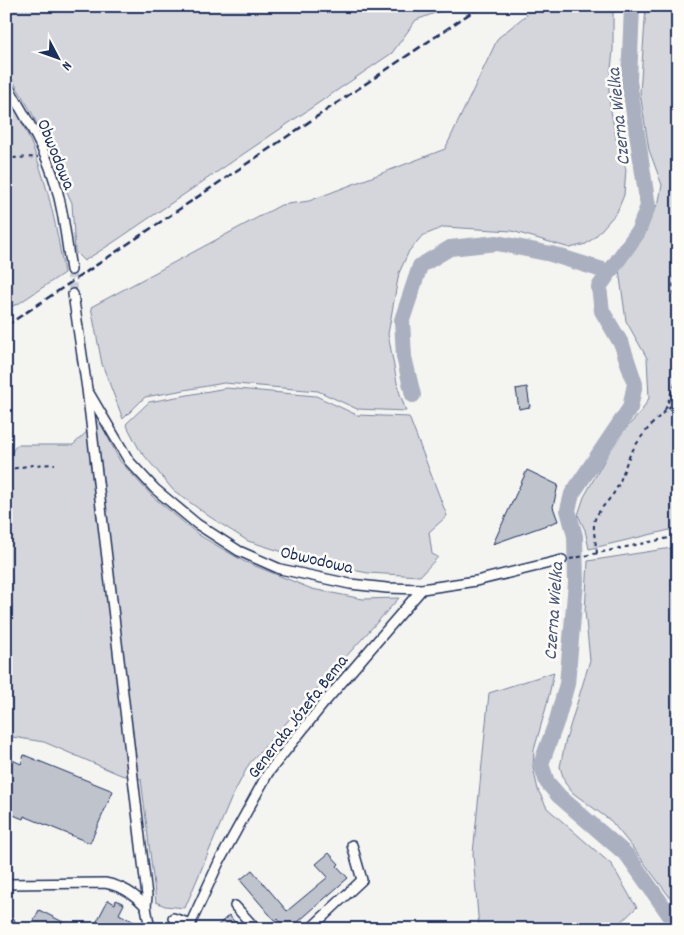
<svg xmlns="http://www.w3.org/2000/svg" width="684" height="935" font-family="Dekko,sans-serif">
<rect width="100%" height="100%" fill="#f4f4f1"/>
<filter id="ink" filterUnits="userSpaceOnUse"><feTurbulence type="fractalNoise" baseFrequency=".02" numOctaves="2"/><feDisplacementMap in="SourceGraphic" scale="10" xChannelSelector="R" yChannelSelector="G"/><feConvolveMatrix kernelMatrix="1 2 1 2 8 2 1 2 1" color-interpolation-filters="sRGB"/></filter>
<g filter="url(#ink)">
<g fill="#d4d6db" stroke="#78829c">
<polygon points="6,6 454,6 416,20 392,53 114,242 84,261 75,252 72,203 32,113 6,69"/>
<polygon points="537,6 613,6 613,50 609,88 609,100 617,143 626,169 624,195 617,212 595,237 586,244 570,248 512,231 444,227 422,236 409,251 399,273 388,334 398,388 406,411 357,409 318,391 224,383 145,397 123,419 102,364 91,307 281,205 309,201 445,149 498,38"/>
<polygon points="646,6 678,6 678,528 589,549 585,530 578,515 584,497 616,439 641,412 649,398 647,358 626,321 619,270 630,239 651,217 659,201 662,185 649,150 640,93"/>
<path d="M6,93C40,149 54,209 64,273L18,304L6,308Z"/>
<polygon points="226,388 316,396 357,415 409,417 447,516 429,532 432,554 438,557 420,576 368,573 321,564 248,541 210,517 173,490 139,449 126,424 149,402"/>
<polygon points="99,420 120,461 152,496 199,535 243,561 312,589 363,599 399,598 249,764 231,799 185,908 165,906 156,902 141,779 121,775 44,742 6,736 6,459 17,445 73,445"/>
<polygon points="678,547 678,908 633,848 611,821 573,793 565,783 560,767 565,743 590,660 585,611 588,561"/>
<polygon points="554,672 547,704 534,750 533,767 538,790 547,808 612,865 632,900 637,907 614,929 479,929 473,854 489,693"/>
</g>
<g fill="none" stroke-linecap="round" stroke-linejoin="round">
<g stroke="#aab0bf" stroke-width="16">
<polyline points="632,6 629,81 648,206 638,232 599,287 602,311 622,345 635,384 630,408 572,494 568,510 575,536 576,583 567,684 557,720 541,764 547,782 559,796 628,856 678,927"/>
<polyline points="413,395 404,357 402,320 420,266 450,248 497,243 551,254 609,272"/>
</g>
</g>
<g fill="#bfc3cc" stroke="#1b2f5e">
<polygon points="527,387 530,407 519,409 516,389"/>
<polygon points="527,470 558,485 553,507 558,521 493,544"/>
<polygon points="24,755 113,791 90,843 24,816 23,819 6,812 6,757 21,764"/>
<polygon points="329,853 339,864 337,866 348,878 290,929 286,929 278,919 275,921 240,880 252,870 287,911 328,877 316,864"/>
<polygon points="108,900 115,904 116,900 124,904 119,914 138,924 135,929 93,929"/>
<polygon points="39,910 77,929 30,929"/>
<polygon points="6,915 15,920 10,929 6,929"/>
<polygon points="229,915 240,929 214,929"/>
</g>
<g fill="none" stroke-linecap="round" stroke-linejoin="round">
<polyline stroke="#c9cdd4" stroke-width="9" stroke-dasharray="9 4.5" stroke-linecap="butt" points="71,270 73,294"/>
<g stroke="#1b2f5e" stroke-width="12">
<g id="minor">
<path d="M6,83C23,113 42,143 53,176C63,206 66,239 71,270"/>
<polyline points="73,294 87,389 147,896 146,907 150,929"/>
<polyline points="89,393 129,461 155,489 197,524 239,551 280,569 350,584 387,588 422,589 476,581 562,560"/>
<path d="M6,884L105,883C122,886 135,894 146,907"/>
<polyline points="235,906 256,929"/>
<polyline points="173,918 191,924"/>
<polyline points="188,929 219,862 268,773 324,703 422,589"/>
<polyline points="310,929 362,880 352,845"/>
</g>
</g>
<g stroke="#1b2f5e" stroke-width="2" stroke-dasharray="4 4" stroke-linecap="butt">
<polyline points="6,162 12,158 38,157"/>
<path d="M678,268C670,284 673,298 678,314"/>
<polyline points="665,410 678,376"/>
<polyline points="6,470 33,465 55,464"/>
<path d="M597,553C596,544 592,528 595,519C599,509 610,500 615,491C622,480 624,467 630,455C641,434 659,415 678,400"/>
<polyline points="570,559 678,536"/>
</g>
<use href="#minor" stroke="#fdfcf7" stroke-width="9"/>
<polyline stroke="#1b2f5e" stroke-width="2.5" stroke-dasharray="8 4" stroke-linecap="butt" points="6,326 481,6"/>
</g>
</g>
<g text-anchor="middle" stroke-width="5" stroke-linejoin="round" paint-order="stroke">
<g font-size="18" fill="#1b2f5e" stroke="#fdfcf7">
<text transform="translate(57 154) rotate(68)" y="6">Obwodowa</text>
<text transform="translate(317 559) rotate(13)" y="6">Obwodowa</text>
<text transform="translate(297 716) rotate(-52)" y="6">Generała Józefa Bema</text>
</g>
<g font-size="19" font-style="italic" fill="#46567b" stroke="#fdfcf7">
<text transform="translate(617 117) rotate(-96)" y="7">Czerna Wielka</text>
<text transform="translate(552 611) rotate(-86)" y="7">Czerna Wielka</text>
</g>
</g>
<rect width="684" height="935" fill="none" stroke="#fdfcf7" stroke-width="25"/>
<rect x="12" y="12" width="659" height="910" fill="none" stroke="#1b2f5e" stroke-width="2" filter="url(#ink)"/>
<g transform="translate(58 58) rotate(131)" stroke="#fdfcf7" stroke-width="4" paint-order="stroke">
<path d="M0-4L9 19L0 12L-9 19Z" fill="#1b2f5e"/>
<text y="-8" font-size="14" font-weight="bold" text-anchor="middle" fill="#1b2f5e">N</text>
</g>
</svg>
